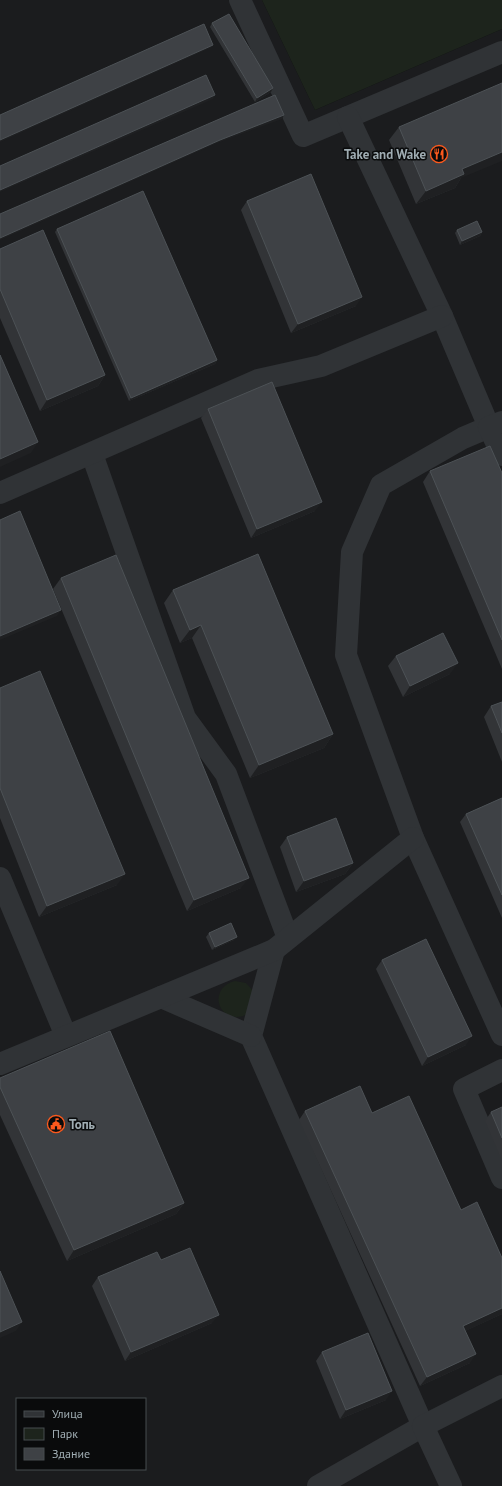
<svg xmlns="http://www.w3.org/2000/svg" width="502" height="1486" font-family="'PT Sans',sans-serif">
<rect width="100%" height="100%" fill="#0f1011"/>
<path fill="#1b1c1e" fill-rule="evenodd" d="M0,0H262L315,110L502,29V1486H0ZM17,1399H145V1469H17Z"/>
<g fill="#1d241c">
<polygon points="262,0 502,0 502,29 315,110"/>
<path d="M235,981L246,983L254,992L248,1014C220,1028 205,989 235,981Z"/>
</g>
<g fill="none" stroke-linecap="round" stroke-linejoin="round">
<g stroke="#303336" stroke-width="22">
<polyline points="240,0 303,136 502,52"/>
<polyline points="348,117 442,316 489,427 463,438 381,485 352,552 346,655 413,838 502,1035"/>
<polyline points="502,422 489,427 502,455"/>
<polyline points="92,454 185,718 226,774 288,938"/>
<polyline points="0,493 258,380 321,366 442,316"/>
<polyline points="0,878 66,1036"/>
<polyline points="274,950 251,1036 423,1426 318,1486"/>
<polyline points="161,997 251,1036"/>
<polyline points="0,1064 274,950 413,838"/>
<polyline points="502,1070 464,1089 502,1178"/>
<polyline points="451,1486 423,1426 502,1386"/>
</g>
</g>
<g fill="#323437">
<polygon points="212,23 273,88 271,92 255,102 210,27"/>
<polygon points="399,127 461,178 455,188 416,204 389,140"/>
<polygon points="247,201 356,306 291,333 241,210"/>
<polygon points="57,229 217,360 215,364 129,401 55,232"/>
<polygon points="457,230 482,232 480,236 460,245 455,233"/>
<polygon points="0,249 105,375 98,386 40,411 0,318"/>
<polygon points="208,409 315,511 251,538 201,418"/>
<polygon points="430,471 502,473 502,669 423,482"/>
<polygon points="61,578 241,888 187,911 53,589"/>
<polygon points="173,590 333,734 324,748 250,778 192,638 180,643 164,603"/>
<polygon points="396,656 450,674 403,697 388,666"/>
<polygon points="0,688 117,885 39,917 0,818"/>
<polygon points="502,702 502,762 484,717 491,706"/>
<polygon points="502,798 502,918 460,822 466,814"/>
<polygon points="287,837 353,863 345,874 296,892 280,847"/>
<polygon points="209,933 234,940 212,950 206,937"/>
<polygon points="382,960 466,1045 422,1066 376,969"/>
<polygon points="0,1078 184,1203 176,1214 67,1261 0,1115"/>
<polygon points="502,1107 502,1161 485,1121 491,1112"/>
<polygon points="305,1111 372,1113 461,1210 502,1258 502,1314 465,1331 470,1363 420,1386 299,1120"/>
<polygon points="98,1277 212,1323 125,1361 92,1286"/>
<polygon points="322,1352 386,1400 340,1419 316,1361"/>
</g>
<g fill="#1f2022">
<polygon points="213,45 210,48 0,142 0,140"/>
<polygon points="273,88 271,92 255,102 257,98"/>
<polygon points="215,95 213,99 0,192 0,190"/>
<polygon points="284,115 282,119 217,143 0,240 0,238 220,140"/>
<polygon points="502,152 502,161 461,178 455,188 416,204 426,191 462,169"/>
<polygon points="482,232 480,236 460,245 462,241"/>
<polygon points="362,297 356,306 291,333 298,324"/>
<polygon points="217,360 215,364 129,401 131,398"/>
<polygon points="105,375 98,386 40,411 47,400"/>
<polygon points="38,442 31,453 0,467 0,459"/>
<polygon points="322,502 315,511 251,538 257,529"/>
<polygon points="61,610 57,616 0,640 0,636"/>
<polygon points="201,625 192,638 180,643 190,630"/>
<polygon points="458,663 450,674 403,697 410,686"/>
<polygon points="333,734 324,748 250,778 259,765"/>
<polygon points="353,863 345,874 296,892 304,881"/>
<polygon points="125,874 117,885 39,917 47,906"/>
<polygon points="249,878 241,888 187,911 194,900"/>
<polygon points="237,937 234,940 212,950 215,947"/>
<polygon points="472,1036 466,1045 422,1066 428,1057"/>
<polygon points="184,1203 176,1214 67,1261 74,1250"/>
<polygon points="502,1308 502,1314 457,1335 463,1326"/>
<polygon points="219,1315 212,1323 125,1361 131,1352"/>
<polygon points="22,1322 16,1331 0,1338 0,1332"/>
<polygon points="476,1354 470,1363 420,1386 427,1377"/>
<polygon points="392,1391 386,1400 340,1419 346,1410"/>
</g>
<g fill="#3e4145" stroke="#4d5256">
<polygon points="229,14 273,88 257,98 212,23"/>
<polygon points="204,24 213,45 0,140 0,115"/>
<polygon points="206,75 215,95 0,190 0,166"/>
<polygon points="502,83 502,152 462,169 464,174 426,191 399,127"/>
<polygon points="275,95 284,115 220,140 0,238 0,214"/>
<polygon points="311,174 362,297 298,324 247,201"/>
<polygon points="143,191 217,360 131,398 57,229"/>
<polygon points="477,221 482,232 462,241 457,230"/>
<polygon points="43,230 105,375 47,400 0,289 0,249"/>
<polygon points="0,355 38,442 0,459"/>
<polygon points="272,382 322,502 257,529 208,409"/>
<polygon points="490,446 502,473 502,640 430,471"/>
<polygon points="20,511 61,610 0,636 0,520"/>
<polygon points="258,554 333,734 259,765 201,625 190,630 173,590"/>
<polygon points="116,555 249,878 194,900 61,578"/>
<polygon points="443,633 458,663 410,686 396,656"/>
<polygon points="40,671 125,874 47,906 0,788 0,688"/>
<polygon points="502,702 502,733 491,706"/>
<polygon points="502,798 502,895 466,814"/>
<polygon points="336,818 353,863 304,881 287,837"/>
<polygon points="231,923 237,937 215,947 209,933"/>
<polygon points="426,939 472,1036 428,1057 382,960"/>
<polygon points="110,1031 184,1203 74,1250 0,1087 0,1078"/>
<polygon points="360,1086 372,1113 409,1096 461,1210 477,1202 502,1258 502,1308 463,1326 476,1354 427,1377 305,1111"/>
<polygon points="502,1107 502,1138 491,1112"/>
<polygon points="190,1248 219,1315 131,1352 98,1277 157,1252 161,1260"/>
<polygon points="0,1271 22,1322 0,1332"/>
<polygon points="368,1333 392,1391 346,1410 322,1352"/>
</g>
<defs>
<g id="restaurant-ring" transform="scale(0.9)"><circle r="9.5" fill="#0a0b0c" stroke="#fb591d" stroke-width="1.5"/><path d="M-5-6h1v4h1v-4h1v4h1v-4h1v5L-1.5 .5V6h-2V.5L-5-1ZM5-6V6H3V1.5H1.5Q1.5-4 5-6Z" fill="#fb591d"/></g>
<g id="civic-ring" transform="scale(0.9)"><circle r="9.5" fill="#0a0b0c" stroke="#fb591d" stroke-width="1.5"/><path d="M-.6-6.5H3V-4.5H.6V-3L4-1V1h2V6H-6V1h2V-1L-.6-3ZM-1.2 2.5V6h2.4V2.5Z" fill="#fb591d"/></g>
</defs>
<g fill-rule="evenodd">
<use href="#restaurant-ring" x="439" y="154"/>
<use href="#civic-ring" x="56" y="1124"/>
</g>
<g text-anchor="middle" stroke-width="3" stroke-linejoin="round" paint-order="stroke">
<g font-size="13" font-weight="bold" fill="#a0adb3" stroke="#0a0b0c" text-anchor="end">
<text x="426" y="159">Take and Wake</text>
<text x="69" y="1129" text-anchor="start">Топь</text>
</g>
</g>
<rect x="16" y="1398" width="130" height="72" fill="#0a0b0c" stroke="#464c4f"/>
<rect x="24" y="1411" width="20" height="6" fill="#303336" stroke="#464c4f"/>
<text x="52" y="1418" font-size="12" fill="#a0adb3">Улица</text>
<rect x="24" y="1428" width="20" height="12" fill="#1d241c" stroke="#464c4f"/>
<text x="52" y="1438" font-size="12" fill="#a0adb3">Парк</text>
<rect x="24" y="1448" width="20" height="12" fill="#3e4145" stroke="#464c4f"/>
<text x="52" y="1458" font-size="12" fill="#a0adb3">Здание</text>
</svg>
